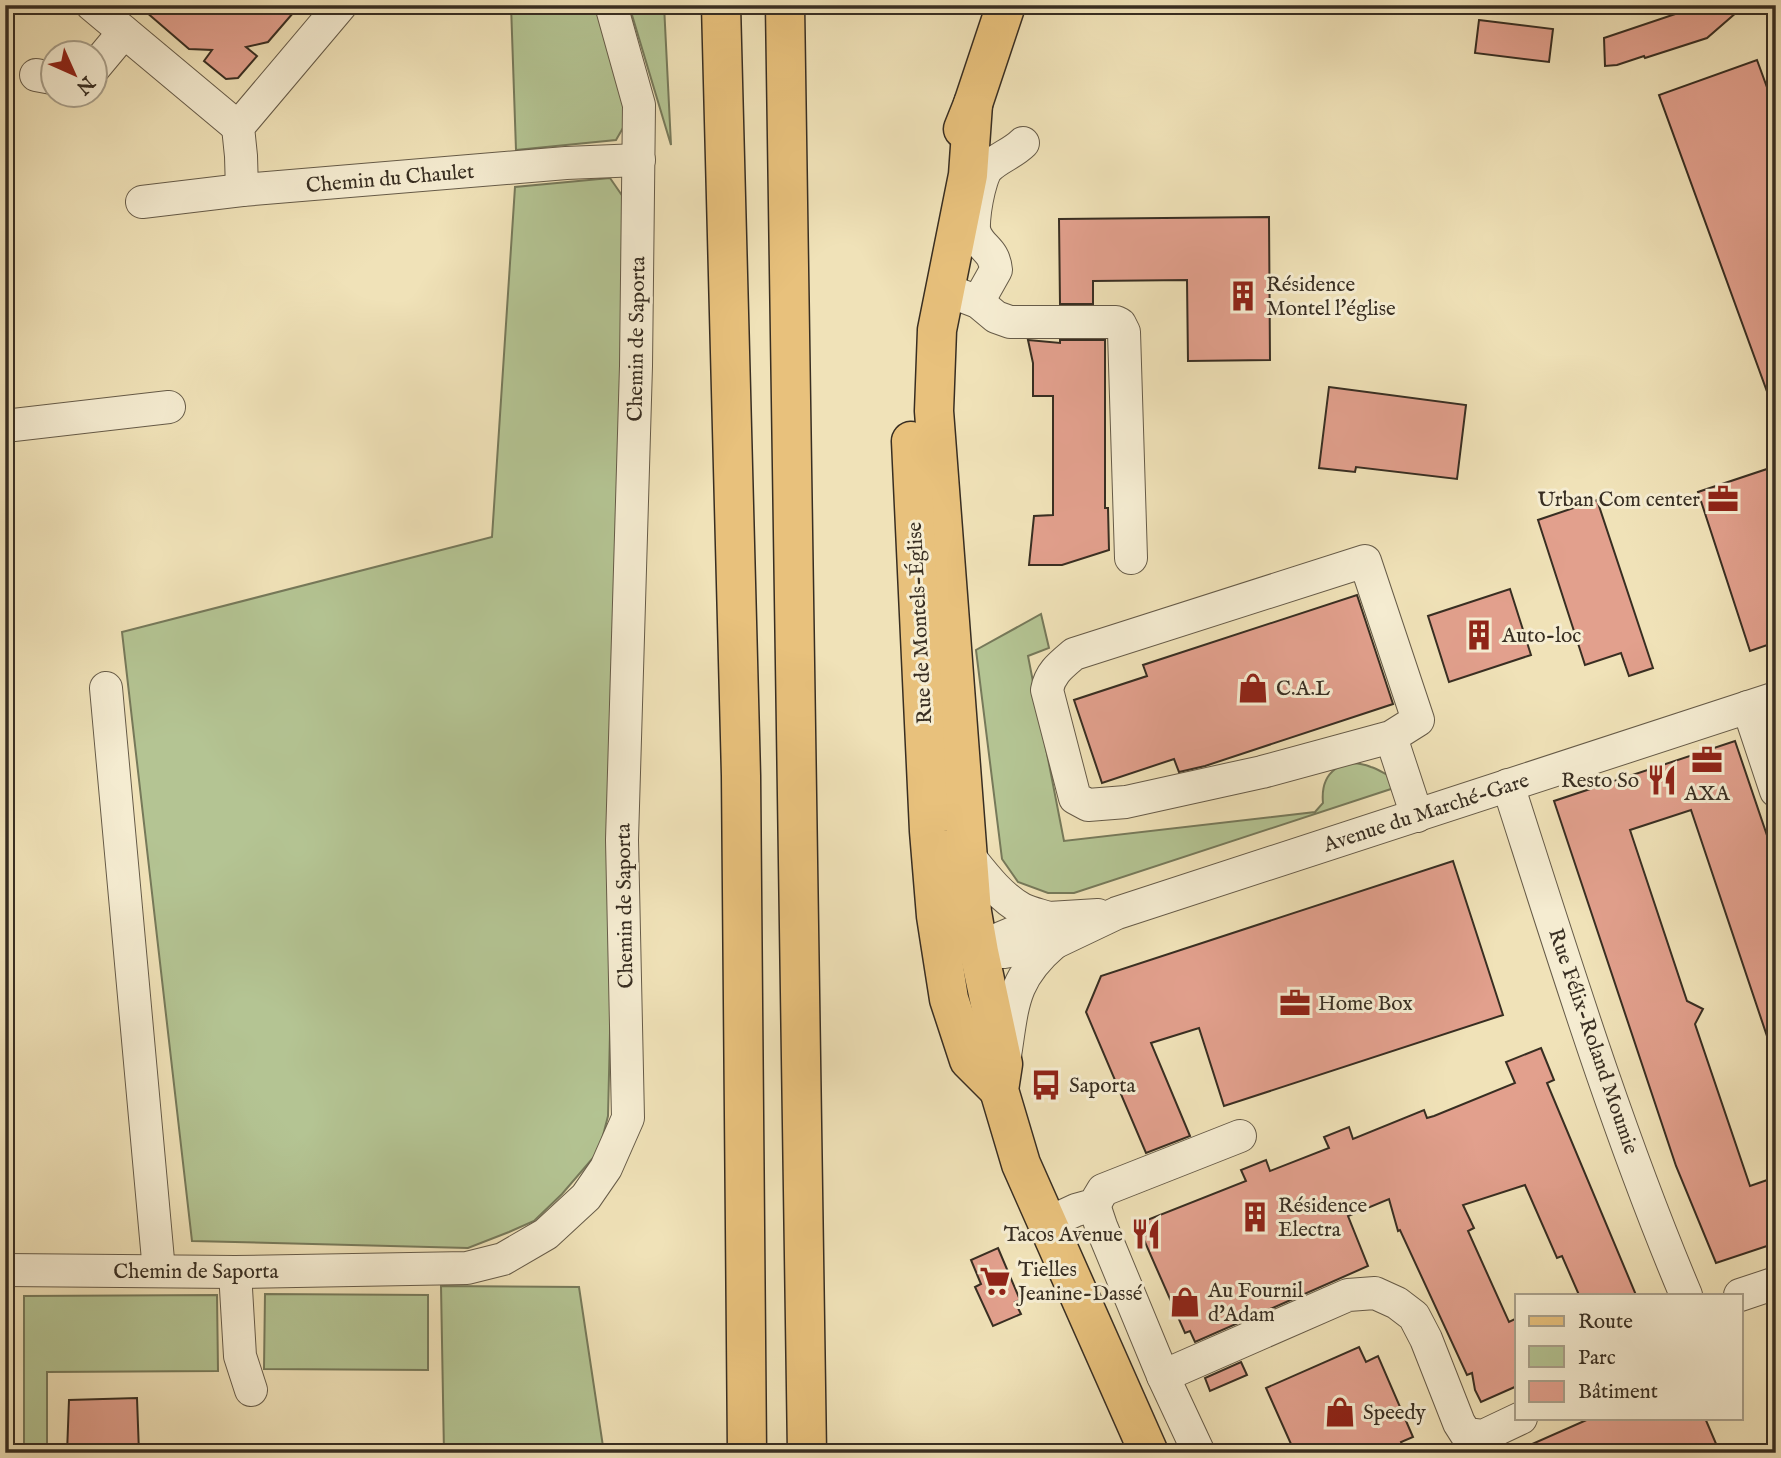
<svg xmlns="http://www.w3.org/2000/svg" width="1781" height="1458" font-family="'IM FELL English',serif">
<rect width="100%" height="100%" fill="#f0e2b8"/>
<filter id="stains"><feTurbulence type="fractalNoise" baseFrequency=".00286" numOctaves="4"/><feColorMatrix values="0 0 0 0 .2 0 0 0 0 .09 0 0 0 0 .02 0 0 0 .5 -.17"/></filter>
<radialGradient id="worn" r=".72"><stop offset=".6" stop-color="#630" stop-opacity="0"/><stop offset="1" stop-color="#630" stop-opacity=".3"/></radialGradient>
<g fill="#b4c493" stroke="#76795a" stroke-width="2">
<polygon points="511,5 598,5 631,114 616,140 516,150"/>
<polygon points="629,5 664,5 671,145"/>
<polygon points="610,178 630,207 608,1116 599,1151 562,1194 534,1221 509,1232 468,1248 192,1241 122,632 492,537 515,187"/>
<path d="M1041,614L1049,648L1028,656L1064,841L1315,812L1323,803C1320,772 1342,756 1371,767C1378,769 1385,774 1392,777L1394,788L1074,893H1048L1018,882L1002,859L976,650Z"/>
<polygon points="441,1286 579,1287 604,1453 444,1453"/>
<polygon points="265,1294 428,1295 428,1370 264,1369"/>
<polygon points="217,1295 218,1371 47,1372 47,1453 24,1453 24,1296"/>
</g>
<g fill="#e2a08d" stroke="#382e22" stroke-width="2">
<polygon points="138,5 300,5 268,42 246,47 257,56 238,78 226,79 204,61 212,50 189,49"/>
<polygon points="1702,5 1745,5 1707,38 1645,58 1644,56 1617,65 1605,66 1604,38"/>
<polygon points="1479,20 1553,29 1549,62 1475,53"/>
<polygon points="1757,60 1776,112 1776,408 1773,408 1659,95"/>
<polygon points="1269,217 1270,360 1188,361 1187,280 1093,281 1093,304 1060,304 1059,219"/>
<polygon points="1028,340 1060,343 1060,340 1105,340 1105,508 1108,508 1109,550 1062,565 1029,565 1034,516 1053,515 1053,396 1033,396 1033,363"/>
<polygon points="1329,387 1466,405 1457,479 1356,467 1355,472 1319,468"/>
<polygon points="1776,466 1776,642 1750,651 1698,492"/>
<polygon points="1597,500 1653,668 1629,676 1621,653 1585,665 1538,520"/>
<polygon points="1510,589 1531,655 1449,682 1428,616"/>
<polygon points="1357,595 1393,704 1205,766 1179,772 1174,759 1102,783 1074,700 1147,676 1143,665"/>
<polygon points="1735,741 1776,862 1776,1050 1772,1051 1691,810 1630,830 1687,1001 1703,1009 1695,1024 1750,1186 1776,1177 1776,1243 1716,1263 1676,1166 1554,801"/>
<polygon points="1453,861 1503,1015 1224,1106 1199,1028 1151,1043 1190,1136 1146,1153 1086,1012 1101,976"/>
<polygon points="1541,1048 1554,1080 1547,1083 1636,1295 1579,1295 1562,1256 1557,1258 1525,1185 1463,1205 1474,1228 1468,1231 1509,1322 1517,1318 1517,1386 1481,1402 1475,1390 1472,1373 1467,1375 1400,1230 1398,1231 1389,1199 1348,1216 1368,1266 1195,1342 1190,1331 1185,1333 1137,1224 1246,1181 1241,1170 1266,1160 1270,1171 1329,1148 1324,1137 1349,1127 1353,1139 1424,1110 1427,1118 1434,1116 1515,1083 1506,1062"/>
<polygon points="998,1248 1020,1300 1015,1302 1021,1314 993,1326 975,1287 981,1284 971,1260"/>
<polygon points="1359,1347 1366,1362 1378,1356 1413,1437 1401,1442 1406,1453 1295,1453 1266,1388"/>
<polygon points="1241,1362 1247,1375 1210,1391 1205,1378"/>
<polygon points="137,1398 139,1453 67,1453 69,1400"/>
<polygon points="1591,1418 1705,1418 1720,1453 1512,1453"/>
</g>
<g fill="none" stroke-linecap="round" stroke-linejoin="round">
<g stroke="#665b48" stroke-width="34">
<g id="minor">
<polyline points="92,5 238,127"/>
<polyline points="94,68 124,32"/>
<polyline points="36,75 52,78"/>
<polyline points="242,190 241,156 238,127 341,5"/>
<polyline points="142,202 242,190 566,163 639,160"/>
<polyline points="944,289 978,302 996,317 1010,322 1116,322 1120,324 1124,332 1131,558"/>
<path d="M978,302L996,270C994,249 981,249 975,233C971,222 980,177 987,169C997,158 1012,154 1023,143"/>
<polyline points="5,426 169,407"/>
<polyline points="106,688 159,1271"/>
<polyline points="1748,707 1776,791"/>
<path d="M1391,737L1418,720L1365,561L1074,654C1061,665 1050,673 1047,690L1075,798L1088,805L1126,802L1262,772L1391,737L1417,816"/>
<path d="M1508,785C1563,956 1616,1129 1686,1295"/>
<path d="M967,854C983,874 1000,897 1022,909C1030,913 1040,915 1049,918"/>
<polyline points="991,944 1001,938 1049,918 1098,915"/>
<polyline points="979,952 1004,952 1054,943 1117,913 1776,698"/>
<path d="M1005,1056C1013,1004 1012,979 1054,943"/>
<polyline points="1094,1205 1101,1226 1163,1376 1199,1453"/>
<polyline points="1048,1223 1076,1210 1094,1205 1103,1190 1240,1136"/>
<polyline points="5,1270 235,1272 467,1268 503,1259 546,1234 586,1197 606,1168 628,1118 622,840 636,366 639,105 611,5"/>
<polyline points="235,1272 240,1356 251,1390"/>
<polyline points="1740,1295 1776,1283"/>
<polyline points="1163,1376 1348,1295 1375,1293 1397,1303 1414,1316 1426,1339 1459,1423 1466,1434 1483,1436 1521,1418"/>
</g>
</g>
<g stroke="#382e22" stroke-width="41">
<g id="major">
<polyline points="973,104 968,175 937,330 934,411 972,912 979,952 1003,1064 999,1090 1021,1164 1149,1453"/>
<polyline points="963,129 973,104 1006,5"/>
<polyline points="911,441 929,831 936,916 949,999 969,1060 999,1090"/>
</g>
</g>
<g stroke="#382e22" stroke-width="41">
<g id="highway">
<polyline points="721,5 741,776 747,1453"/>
<polyline points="785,5 807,1453"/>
</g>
</g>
<use href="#minor" stroke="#f5ecd1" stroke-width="32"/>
<use href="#major" stroke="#e8c17c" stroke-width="38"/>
<use href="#highway" stroke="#e8c17c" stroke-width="38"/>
</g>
<defs>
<g id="building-bare" transform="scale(2.415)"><path d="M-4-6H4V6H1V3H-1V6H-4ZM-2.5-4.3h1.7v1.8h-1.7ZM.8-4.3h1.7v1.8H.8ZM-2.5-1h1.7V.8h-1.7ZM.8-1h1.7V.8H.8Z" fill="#8f2418" stroke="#f5ecd1" stroke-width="2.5" paint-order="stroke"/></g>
<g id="office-bare" transform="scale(2.415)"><path d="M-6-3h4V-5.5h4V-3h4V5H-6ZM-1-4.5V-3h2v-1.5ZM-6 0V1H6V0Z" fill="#8f2418" stroke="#f5ecd1" stroke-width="2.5" paint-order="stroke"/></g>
<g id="shop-bare" transform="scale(2.415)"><path d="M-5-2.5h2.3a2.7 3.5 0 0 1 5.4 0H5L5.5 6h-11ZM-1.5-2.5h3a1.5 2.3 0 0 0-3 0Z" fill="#8f2418" stroke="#f5ecd1" stroke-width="2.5" paint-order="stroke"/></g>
<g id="restaurant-bare" transform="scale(2.415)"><path d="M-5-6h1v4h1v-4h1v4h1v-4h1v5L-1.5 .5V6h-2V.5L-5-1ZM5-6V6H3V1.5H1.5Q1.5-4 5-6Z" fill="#8f2418" stroke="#f5ecd1" stroke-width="2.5" paint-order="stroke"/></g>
<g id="bus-bare" transform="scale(2.415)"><path d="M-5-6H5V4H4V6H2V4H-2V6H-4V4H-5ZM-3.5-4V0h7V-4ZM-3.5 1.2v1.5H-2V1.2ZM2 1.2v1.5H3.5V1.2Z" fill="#8f2418" stroke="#f5ecd1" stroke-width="2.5" paint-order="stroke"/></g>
<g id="supermarket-bare" transform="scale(2.415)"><path d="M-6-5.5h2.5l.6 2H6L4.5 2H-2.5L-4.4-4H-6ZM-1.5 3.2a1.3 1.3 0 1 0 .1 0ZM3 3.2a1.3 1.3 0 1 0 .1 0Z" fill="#8f2418" stroke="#f5ecd1" stroke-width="2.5" paint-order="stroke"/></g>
</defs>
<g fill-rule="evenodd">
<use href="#building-bare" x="1243" y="296"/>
<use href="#office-bare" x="1723" y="499"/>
<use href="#building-bare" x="1479" y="635"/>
<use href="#shop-bare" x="1253" y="688"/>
<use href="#office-bare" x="1707" y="760"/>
<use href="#restaurant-bare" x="1662" y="780"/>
<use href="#office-bare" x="1295" y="1003"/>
<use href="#bus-bare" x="1046" y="1085"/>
<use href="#building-bare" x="1255" y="1217"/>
<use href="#restaurant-bare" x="1146" y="1234"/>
<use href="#supermarket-bare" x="995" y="1281"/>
<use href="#shop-bare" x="1185" y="1302"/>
<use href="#shop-bare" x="1340" y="1412"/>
</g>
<g text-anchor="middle" stroke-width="6" stroke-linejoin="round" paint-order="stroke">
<g font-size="21" fill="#382e22" stroke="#f5ecd1">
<text transform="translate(390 178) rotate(-5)" y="7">Chemin du Chaulet</text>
<text transform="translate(636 339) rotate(-89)" y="7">Chemin de Saporta</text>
<text transform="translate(919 623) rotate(-93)" y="7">Rue de Montels-Église</text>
<text transform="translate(1426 812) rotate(-18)" y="7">Avenue du Marché-Gare</text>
<text transform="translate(624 906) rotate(-91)" y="7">Chemin de Saporta</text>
<text transform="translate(1594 1041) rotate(71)" y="7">Rue Félix-Roland Moumie</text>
<text x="196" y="1278">Chemin de Saporta</text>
</g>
<g font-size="21" fill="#382e22" stroke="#f5ecd1" text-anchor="start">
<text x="1266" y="291">Résidence<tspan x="1266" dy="24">Montel l'église</tspan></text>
<text x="1700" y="506" text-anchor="end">Urban Com center</text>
<text x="1502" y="642">Auto-loc</text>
<text x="1276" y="695">C.A.L</text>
<text x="1639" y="787" text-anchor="end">Resto So</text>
<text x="1707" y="800" text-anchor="middle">AXA</text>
<text x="1318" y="1010">Home Box</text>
<text x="1069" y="1092">Saporta</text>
<text x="1278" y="1212">Résidence<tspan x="1278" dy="24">Electra</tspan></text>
<text x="1123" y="1241" text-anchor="end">Tacos Avenue</text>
<text x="1018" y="1276">Tielles<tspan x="1018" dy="24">Jeanine-Dassé</tspan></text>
<text x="1208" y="1297">Au Fournil<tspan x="1208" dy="24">d'Adam</tspan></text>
<text x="1363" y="1419">Speedy</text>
</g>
</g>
<rect width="1781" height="1458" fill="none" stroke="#f0e2b8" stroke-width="28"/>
<rect x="7" y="7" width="1767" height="1444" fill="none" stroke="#382e22" stroke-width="3.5"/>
<rect x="14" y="14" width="1753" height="1430" fill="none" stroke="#382e22" stroke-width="2"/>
<rect x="1515" y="1294" width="228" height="126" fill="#f5ecd1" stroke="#a9a08b" stroke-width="2"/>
<rect x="1529" y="1316" width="35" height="10" fill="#e8c17c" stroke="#a9a08b" stroke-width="2"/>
<text x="1578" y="1328" font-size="21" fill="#382e22">Route</text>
<rect x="1529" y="1346" width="35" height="21" fill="#b4c493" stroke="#a9a08b" stroke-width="2"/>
<text x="1578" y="1364" font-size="21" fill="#382e22">Parc</text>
<rect x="1529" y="1381" width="35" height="21" fill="#e2a08d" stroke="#a9a08b" stroke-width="2"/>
<text x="1578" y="1398" font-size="21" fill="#382e22">Bâtiment</text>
<g transform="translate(74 74) rotate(135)"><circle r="33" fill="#f5ecd1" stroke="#a9a08b" stroke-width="2"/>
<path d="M0-5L12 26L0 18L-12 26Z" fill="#8f2418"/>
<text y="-10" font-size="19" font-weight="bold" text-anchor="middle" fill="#382e22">N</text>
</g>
<rect width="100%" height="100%" filter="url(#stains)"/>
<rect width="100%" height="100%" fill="url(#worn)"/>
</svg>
